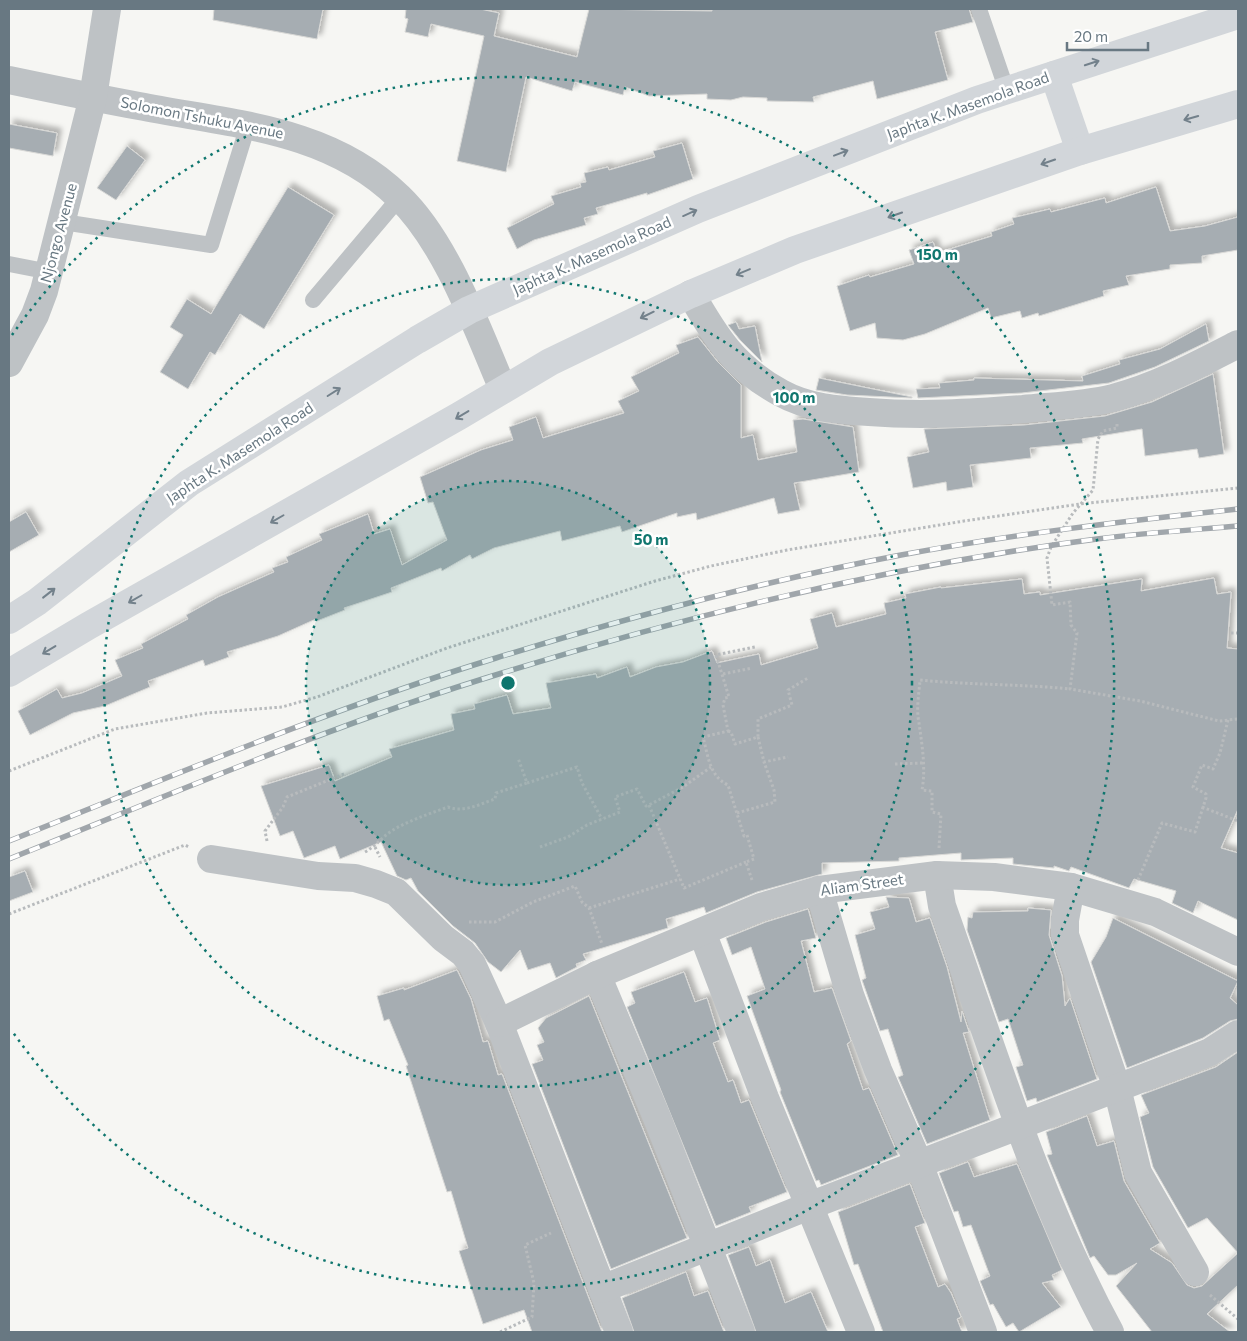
<svg xmlns="http://www.w3.org/2000/svg" width="1247" height="1341" font-family="Commissioner,sans-serif">
<defs>
<filter id="shadow"><feDropShadow dx="4.5" dy="-4.5" stdDeviation="2.5" flood-color="#0004"/></filter>
</defs>
<rect width="100%" height="100%" fill="#f6f6f3"/>
<g fill="#a6adb2" stroke="#d8d8d6" filter="url(#shadow)">
<polygon points="214,9 323,9 317,39 213,20"/>
<polygon points="406,9 480,9 499,13 494,36 577,57 589,9 712,11 712,9 969,9 973,22 935,32 948,80 877,99 873,81 813,97 814,102 767,101 767,98 743,97 731,100 707,99 707,94 649,96 625,87 623,95 575,82 572,91 526,77 506,172 457,161 484,36 431,24 428,37 405,32 408,19 405,18"/>
<polygon points="9,124 57,133 53,156 9,148"/>
<polygon points="682,143 693,179 647,195 647,193 596,208 598,214 584,218 586,225 534,240 517,249 507,228 554,204 551,196 581,187 580,183 586,182 584,173 608,167 609,170 655,157 653,151"/>
<polygon points="127,146 145,160 116,200 97,188"/>
<polygon points="288,187 334,215 264,329 240,314 215,355 210,352 188,389 160,372 183,335 170,327 187,299 211,314"/>
<polygon points="1156,187 1170,231 1205,226 1238,217 1238,250 1202,256 1202,263 1170,265 1170,269 1126,276 1129,285 1103,291 1104,296 1039,316 1038,313 1022,318 1020,311 991,318 988,308 925,334 903,340 877,338 875,323 850,331 837,286 869,275 870,277 914,264 909,250 933,242 937,253 992,236 991,232 1014,224 1012,218 1050,209 1051,212 1105,198 1106,203"/>
<polygon points="736,322 739,329 755,326 762,362 740,340 728,325"/>
<polygon points="1206,324 1209,341 1155,367 1109,383 1022,393 918,398 916,389 940,388 939,383 974,380 974,378 1083,381 1082,376 1120,364 1119,360 1160,349"/>
<polygon points="698,337 717,361 741,385 741,438 753,435 758,460 797,452 793,420 803,419 853,427 859,472 794,483 800,510 778,514 774,498 697,520 696,513 677,517 677,513 622,532 620,526 562,541 560,531 494,548 472,559 470,555 442,571 441,568 391,588 392,592 344,608 345,610 317,621 316,619 278,636 227,652 229,657 205,666 203,660 148,681 150,687 105,706 73,713 30,735 18,711 57,689 62,698 82,693 122,676 115,660 143,648 141,644 188,619 186,615 218,597 274,572 272,568 288,562 286,557 322,540 319,534 368,514 374,534 390,529 402,565 447,540 433,502 428,503 420,477 481,450 513,440 509,427 536,417 543,438 624,413 618,401 639,391 631,377 679,353 676,345"/>
<polygon points="1213,374 1224,454 1199,458 1197,449 1145,456 1142,429 1082,439 1083,443 1030,448 1031,458 970,465 973,487 947,491 946,482 913,488 907,457 929,452 924,429 1024,425 1105,416 1152,402"/>
<polygon points="819,378 912,397 912,398 847,395 816,390"/>
<polygon points="26,512 39,535 9,552 9,522"/>
<polygon points="1214,578 1217,594 1231,592 1227,648 1238,649 1238,809 1221,848 1238,853 1238,920 1198,901 1193,913 1172,903 1176,891 1134,879 1129,888 1071,867 1069,871 1054,866 1054,868 1013,864 1013,858 961,860 961,853 899,858 899,861 822,863 822,874 757,892 706,913 704,907 666,919 668,928 583,954 586,960 576,964 577,967 556,978 550,963 528,970 520,950 501,972 488,962 475,943 453,926 418,891 411,878 406,880 397,876 381,842 340,859 335,846 304,858 293,831 280,836 261,786 329,765 335,781 392,757 389,749 454,730 451,714 475,709 474,704 507,695 513,714 551,708 546,683 596,674 597,678 627,667 630,677 656,667 683,662 712,651 717,663 759,654 761,665 818,648 810,619 832,613 836,627 886,614 884,603 906,598 905,594 941,587 941,588 1022,579 1024,594 1040,592 1040,595 1142,579 1141,591"/>
<polygon points="25,871 33,892 9,901 9,877"/>
<polygon points="886,897 909,898 916,922 930,918 947,967 961,1022 962,1011 969,1032 963,1033 990,1120 927,1144 898,1077 903,1075 888,1029 880,1031 862,980 866,978 855,935 875,929 870,912 889,907"/>
<polygon points="1028,908 1051,910 1049,935 1062,976 1065,1006 1070,998 1097,1079 1037,1102 1036,1098 1027,1101 1016,1067 1023,1065 1008,1019 999,1022 967,930 968,917 972,918 973,912 1028,911"/>
<polygon points="808,909 816,938 801,941 814,992 832,988 851,1041 847,1044 863,1090 869,1088 898,1155 821,1185 819,1180 816,1181 780,1092 781,1090 747,996 765,989 751,947 732,955 726,938 766,922"/>
<polygon points="1113,918 1238,981 1230,998 1238,1005 1238,1019 1230,1021 1203,1038 1127,1068 1091,962 1106,937"/>
<polygon points="457,970 471,999 483,1042 488,1041 498,1075 502,1074 602,1332 532,1332 524,1310 483,1324 459,1251 468,1248 451,1191 447,1192 406,1066 408,1065 389,1019 384,1021 377,996 404,988 404,990"/>
<polygon points="684,972 695,1002 707,998 720,1040 713,1043 728,1082 733,1080 741,1103 749,1100 787,1192 749,1207 751,1212 716,1226 627,1007 635,1003 631,992"/>
<polygon points="589,996 687,1238 611,1269 532,1064 543,1060 537,1045 544,1042 538,1028 546,1018"/>
<polygon points="1238,1052 1238,1285 1207,1314 1230,1332 1152,1332 1116,1286 1137,1263 1116,1275 1108,1275 1094,1256 1090,1258 1047,1155 1052,1154 1046,1132 1087,1116 1097,1146 1114,1141 1124,1181 1160,1243 1150,1249 1172,1263 1187,1285 1194,1288 1202,1286 1238,1253 1207,1218 1188,1228 1153,1167 1140,1117 1149,1113 1141,1095 1216,1067"/>
<polygon points="968,1162 974,1177 1017,1164 1062,1270 1052,1275 1054,1280 1042,1283 1061,1307 1019,1332 1013,1323 1006,1327 993,1304 990,1305 980,1281 990,1276 971,1225 963,1227 958,1211 954,1212 939,1173"/>
<polygon points="910,1184 925,1223 915,1227 938,1287 945,1284 951,1293 961,1317 957,1319 962,1332 883,1332 858,1264 854,1265 838,1212"/>
<polygon points="749,1247 756,1266 770,1260 785,1303 811,1292 828,1332 756,1332 728,1255"/>
<polygon points="686,1272 694,1296 708,1291 724,1332 634,1332 622,1298"/>
</g>
<g fill="none" stroke-linecap="round" stroke-linejoin="round">
<g stroke="#b8bbbd" stroke-width="3" stroke-dasharray="2.5 2.5" stroke-linecap="butt">
<polyline points="1117,424 1117,428 1103,431 1098,439 1093,490 1073,513 1051,547 1047,558 1052,605 1070,602 1071,625 1077,633 1070,689 1140,701 1219,721 1238,719"/>
<polyline points="1231,633 1238,633"/>
<polyline points="723,674 752,668"/>
<polyline points="728,731 731,732 735,744 758,737 758,719 792,705 788,690 808,678"/>
<polyline points="758,737 764,762 788,757"/>
<polyline points="895,764 923,763"/>
<polyline points="9,771 115,729 207,713 282,707 317,697 447,648 655,581 711,566 787,550 964,521 1080,504 1238,488"/>
<polyline points="527,783 577,767 582,783 602,819"/>
<polyline points="649,805 684,888 746,862"/>
<polyline points="1202,807 1238,821"/>
<polyline points="737,813 775,802 774,790 764,762"/>
<polyline points="267,841 265,831 283,807 287,797 344,774"/>
<polyline points="375,847 380,857"/>
<polyline points="540,847 568,837 587,825 620,812 615,797 637,789 646,806 649,805 683,787 711,767"/>
<path d="M939,848L941,814L932,812V791L922,790C926,768 922,745 919,723C916,709 919,694 920,680C970,685 1020,684 1070,689"/>
<path d="M365,852C376,846 383,836 393,830C410,820 429,814 448,807C464,813 480,804 495,799L496,793L527,783L518,758"/>
<path d="M752,880L746,862L754,859L747,835L744,836L728,785C709,776 708,755 703,737L728,731L723,705L725,698L729,697L716,655L755,647"/>
<polyline points="1138,880 1162,823 1195,832 1206,798 1206,794 1193,787 1202,765 1213,769 1220,753 1228,720"/>
<polyline points="589,908 680,879"/>
<polyline points="9,914 185,845 189,847"/>
<polyline points="469,922 495,922 533,902 575,886 582,902 589,908 602,944"/>
<polyline points="1210,1295 1238,1319"/>
<polyline points="500,1332 532,1317 534,1283 525,1245 551,1233"/>
</g>
<g stroke="#bec2c5" stroke-width="16">
<polyline points="979,9 1007,91"/>
<polyline points="63,222 211,245 248,125"/>
<polyline points="9,264 50,272"/>
<polyline points="313,300 400,197"/>
</g>
<g stroke="#bec2c5" stroke-width="28">
<path d="M691,294C716,338 735,368 781,393C808,408 838,410 869,412C921,416 971,413 1023,409C1053,406 1084,405 1113,398C1158,386 1197,365 1238,344"/>
<polyline points="211,859 318,876 355,878 376,884 396,892 443,938 463,953 472,964 499,1023 619,1332"/>
<path d="M937,875L942,906C992,1047 1038,1200 1110,1332"/>
<polyline points="1071,887 1065,920 1065,935 1117,1088 1138,1173 1195,1272"/>
<polyline points="819,890 850,995 878,1070 919,1164 983,1332"/>
<polyline points="702,932 765,1098 861,1332"/>
<polyline points="597,975 658,1120 741,1332"/>
<polyline points="499,1023 597,975 761,907 819,890 937,875 994,877 1071,887 1155,912 1238,952"/>
<polyline points="602,1289 809,1206 1190,1060 1210,1052 1238,1034"/>
</g>
<g stroke="#bec2c5" stroke-width="28">
<path d="M9,80C52,89 95,98 139,106C230,124 329,128 399,197C447,243 477,329 503,389"/>
<polyline points="9,363 35,315 44,291 93,97 107,9"/>
</g>
<g stroke="#d2d6da" stroke-width="28">
<polyline points="1054,75 1080,151"/>
<polyline points="9,620 37,602 189,483 417,340 469,310 698,209 931,118 977,100 1238,15"/>
<polyline points="9,673 88,626 459,416 550,362 691,294 795,250 1080,151 1238,104"/>
</g>
<g stroke="#a0a6ab" stroke-width="5.5">
<g id="rail">
<path d="M9,841C170,777 330,709 496,658C629,617 764,581 901,555C1012,534 1126,521 1238,509"/>
<path d="M9,859C172,794 334,724 502,673C696,613 896,565 1097,539C1144,533 1191,530 1238,526"/>
</g>
</g>
<use href="#rail" stroke="#fff" stroke-width="4" stroke-dasharray="11" stroke-linecap="butt"/>
</g>
<defs><path id="oneway-shaft" d="M-6 0H5M1.5-3L5.5 0L1.5 3" fill="none" stroke-width="1.6" stroke-linecap="round" stroke-linejoin="round" transform="scale(1.25)"/></defs>
<g stroke="#73818b">
<use href="#oneway-shaft" transform="translate(1092 63) rotate(-18)"/>
<use href="#oneway-shaft" transform="translate(1191 118) rotate(164)"/>
<use href="#oneway-shaft" transform="translate(841 153) rotate(-21)"/>
<use href="#oneway-shaft" transform="translate(1048 162) rotate(161)"/>
<use href="#oneway-shaft" transform="translate(690 213) rotate(-24)"/>
<use href="#oneway-shaft" transform="translate(895 215) rotate(161)"/>
<use href="#oneway-shaft" transform="translate(743 272) rotate(157)"/>
<use href="#oneway-shaft" transform="translate(647 315) rotate(154)"/>
<use href="#oneway-shaft" transform="translate(334 392) rotate(-32)"/>
<use href="#oneway-shaft" transform="translate(462 415) rotate(149)"/>
<use href="#oneway-shaft" transform="translate(277 519) rotate(150)"/>
<use href="#oneway-shaft" transform="translate(49 593) rotate(-38)"/>
<use href="#oneway-shaft" transform="translate(135 599) rotate(150)"/>
<use href="#oneway-shaft" transform="translate(49 650) rotate(149)"/>
</g>
<circle cx="508" cy="683" r="202" fill="#0f766e" fill-opacity=".12"/>
<g fill="none" stroke="#0f766e" stroke-width="2.5" stroke-dasharray="2.5 5">
<circle cx="508" cy="683" r="202"/>
<circle cx="508" cy="683" r="404"/>
<path d="M12 335A606 606 0 1 1 12 1031"/>
</g>
<g text-anchor="middle" stroke-width="5" stroke-linejoin="round" paint-order="stroke">
<g font-size="15" fill="#687882" stroke="#fff">
<text transform="translate(968 106) rotate(-20)" y="5">Japhta K. Masemola Road</text>
<text transform="translate(202 118) rotate(11)" y="5">Solomon Tshuku Avenue</text>
<text transform="translate(59 233) rotate(-75)" y="5">Njongo Avenue</text>
<text transform="translate(592 256) rotate(-24)" y="5">Japhta K. Masemola Road</text>
<text transform="translate(240 453) rotate(-33)" y="5">Japhta K. Masemola Road</text>
<text transform="translate(862 885) rotate(-8)" y="5">Aliam Street</text>
</g>
</g>
<circle cx="508" cy="683" r="8" fill="#0f766e" stroke="#fff" stroke-width="2.5"/>
<g font-size="15" text-anchor="middle" font-weight="bold" fill="#0f766e" stroke="#fff" stroke-width="5" stroke-linejoin="round" paint-order="stroke">
<text x="937" y="260">150 m</text>
<text x="794" y="403">100 m</text>
<text x="651" y="545">50 m</text>
</g>
<rect width="1247" height="1341" fill="none" stroke="#687882" stroke-width="20"/>
<path d="M1067 42v8h81v-8" fill="none" stroke="#687882" stroke-width="2.5"/>
<text x="1074" y="42" font-size="15" fill="#687882" stroke="#ffffff" stroke-width="4" paint-order="stroke">20 m</text>
</svg>
